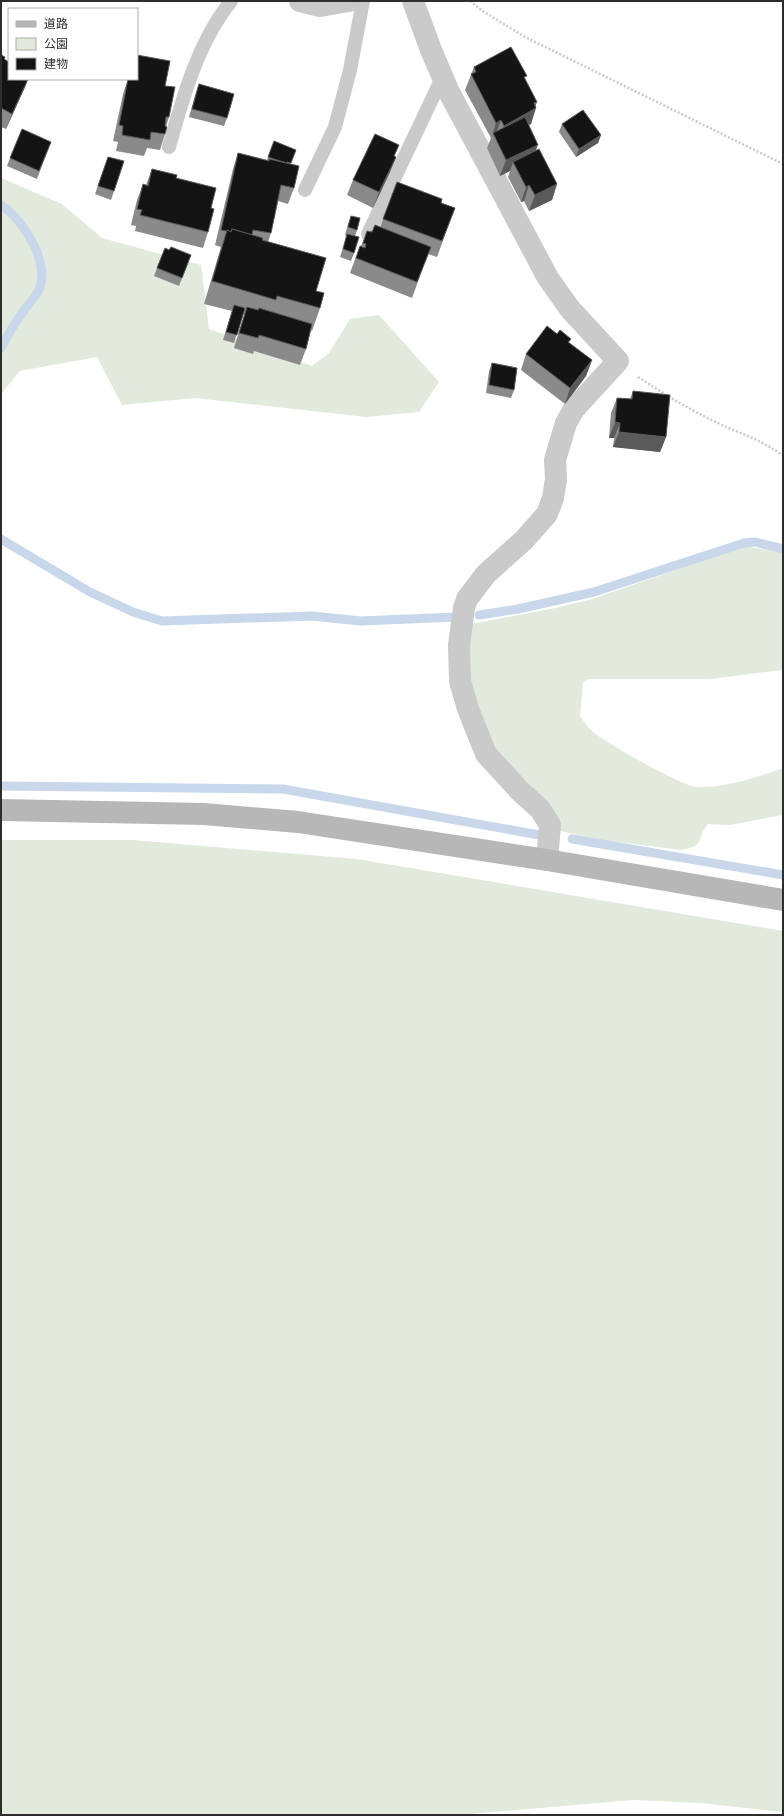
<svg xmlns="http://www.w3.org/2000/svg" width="784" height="1816" font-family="'IBM Plex Sans','Noto Sans JP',sans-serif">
<rect width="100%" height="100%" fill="#fff"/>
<g fill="#e1eadc">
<polygon points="1,178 62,204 102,238 201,265 209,329 312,366 329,353 350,319 379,315 439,382 419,412 366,417 195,398 122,405 97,357 20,371 1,394"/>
<path d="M746,546L783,553V670L710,679H588L583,683L580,716C584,721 587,727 592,731C604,742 683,787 697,787C726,788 755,778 783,768V815L730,825L708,824C695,840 707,845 682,850L600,840L560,831L481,736L466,661L471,624L555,608L589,600Z"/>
<polygon points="1,840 132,840 357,859 783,931 783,1812 701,1803 633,1800 458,1815 1,1815"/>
</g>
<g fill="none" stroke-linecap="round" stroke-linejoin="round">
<g stroke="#c8d7ea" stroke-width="9">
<path d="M1,205C23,219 52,265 38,292C34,298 29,303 25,309C16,321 8,334 1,348"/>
<polyline points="1,539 90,592 133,612 162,621 312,616 361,621 456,617"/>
<polyline points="479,615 518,609 594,592 744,543 755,542 783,549"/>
<polyline points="1,786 283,789 539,835"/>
<polyline points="572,839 783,875"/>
</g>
<g stroke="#cacaca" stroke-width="2.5" stroke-dasharray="2 2" stroke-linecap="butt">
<polyline points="470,1 484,12 525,37 783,164"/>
<path d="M638,377C664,394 690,410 718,423C740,434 763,440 783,456"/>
</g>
<g stroke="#cacaca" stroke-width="14">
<path d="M169,147C183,97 198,42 231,1"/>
<polyline points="305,190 335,127 350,70 363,1"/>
<polyline points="368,234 443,76"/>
</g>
<g stroke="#cacaca" stroke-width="22">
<polyline points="300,1 320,6 349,1"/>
<polyline points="413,1 431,50 449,92 548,278 570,309 618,361 574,409 566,423 555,460 556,479 553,498 547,514 524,540 486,574 467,599 464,608 459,645 460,681 468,709 486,754 520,791 540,809 550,825 547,860"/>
</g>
<polyline stroke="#b7b7b7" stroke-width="22" points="1,810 204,814 298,822 547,860 783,900"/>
</g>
<g fill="#8a8a8a">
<polygon points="1,55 5,57 5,59 9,79 28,79 25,87 6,129 1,127"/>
<polygon points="474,67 526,80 535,106 531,124 528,125 536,150 557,184 552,200 529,211 524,201 521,202 508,177 510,171 500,176 487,148 491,138 465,90"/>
<polygon points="128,79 165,86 169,117 166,127 165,134 160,150 147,148 144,156 116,151 118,142 113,141 123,94"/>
<polygon points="199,84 227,118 224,126 189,117 196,92"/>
<polygon points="562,124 601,135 598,143 576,157 559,132"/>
<polygon points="274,141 291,164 294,188 288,204 278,201 271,233 268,242 316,291 320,308 312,331 311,330 306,349 300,365 254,351 253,354 234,348 244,315 243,314 234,343 223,340 232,311 204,304 221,247 215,245 233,169 238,153 267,160"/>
<polygon points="51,142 37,179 7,166 10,158"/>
<polygon points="394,156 396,157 390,172 373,208 347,195 353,180"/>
<polygon points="105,165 114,191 111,200 95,194"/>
<polygon points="152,169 176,178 211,208 208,232 203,248 135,231 136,226 131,225 137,200 143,184 146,185"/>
<polygon points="397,182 441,203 455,208 437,257 428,254 412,298 350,273 360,246 361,246 367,231 372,232 380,227"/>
<polygon points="351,216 357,230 355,236 354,253 351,261 340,257 347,236 345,235 348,224"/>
<polygon points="188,263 179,286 154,276 157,268"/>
<polygon points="557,334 571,339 569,343 592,360 586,376 565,404 521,370 526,354"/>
<polygon points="492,363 514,390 511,398 486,393 489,371"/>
<polygon points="633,391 666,437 660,452 613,447 614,438 609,438 611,413 617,398 630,399"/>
</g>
<g fill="#5a5a5a">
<polygon points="28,79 25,87 6,129 12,114"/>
<polygon points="537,102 534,109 536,108 531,124 498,141 504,126"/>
<polygon points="501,120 495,136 493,133 496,123"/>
<polygon points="601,135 598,143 576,157 579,149"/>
<polygon points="538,145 532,160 513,162 510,171 500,176 506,160"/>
<polygon points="396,157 390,172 373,208 379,192"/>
<polygon points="557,184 552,200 529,211 535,195"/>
<polygon points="529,185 524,201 521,202 526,187"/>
<polygon points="592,360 586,376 565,404 570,388"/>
<polygon points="615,422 620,423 614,438 609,438"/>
<polygon points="619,432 666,437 660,452 613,447"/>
</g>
<g fill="#141414" stroke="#5a5a5a">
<polygon points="511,47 527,76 524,77 537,102 534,103 536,108 504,126 501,120 496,123 471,74 476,72 474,67"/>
<polygon points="1,55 5,57 4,59 9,62 9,79 28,79 12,114 1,108"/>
<polygon points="137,55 170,61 165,86 175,87 169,117 166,117 165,126 167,127 165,134 151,132 150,140 122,135 123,126 119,125 128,79 137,79"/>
<polygon points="199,84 234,94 227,118 192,109"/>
<polygon points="583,110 601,135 579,149 562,124"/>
<polygon points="525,117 538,145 506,160 493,133"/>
<polygon points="22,129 51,142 39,171 10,158"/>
<polygon points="375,134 399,145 394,156 396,157 379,192 353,180"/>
<polygon points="274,141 296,150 291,163 287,162 287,163 277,160 268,157"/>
<polygon points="539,149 557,184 535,195 529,185 526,187 513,162"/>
<polygon points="238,153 269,161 269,159 299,166 294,188 281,185 271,233 253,230 252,235 232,229 231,232 221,230"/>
<polygon points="108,157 124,161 114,191 98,186"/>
<polygon points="152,169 177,175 176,178 216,188 211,208 214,209 208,232 140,215 142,210 137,209 143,184 148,186"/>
<polygon points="397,182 442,199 441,203 455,208 442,241 383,219"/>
<polygon points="351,216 360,218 357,230 348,227"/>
<polygon points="375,225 431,247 417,282 356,258 360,246 365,248 366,244 363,243 367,231 372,232"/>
<polygon points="232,229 263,238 262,240 326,258 316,291 324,293 320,308 277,296 276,300 212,281 227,230 231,232"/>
<polygon points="347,234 359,237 354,253 343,249"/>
<polygon points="171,247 191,255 182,278 157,268 165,248 169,250"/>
<polygon points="234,305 245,308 237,335 226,332"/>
<polygon points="247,307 258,310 259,308 312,324 306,349 259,335 258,338 239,333"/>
<polygon points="547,326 557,334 560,330 571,339 568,342 592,360 570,388 526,354"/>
<polygon points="492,363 517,368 514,390 489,385"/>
<polygon points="633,391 670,395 666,437 619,432 620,423 615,422 617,398 632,399"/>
</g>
<rect width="784" height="1816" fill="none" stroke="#2d2d2d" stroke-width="4"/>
<rect x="8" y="8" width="130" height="72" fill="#ffffff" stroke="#ababab"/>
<rect x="16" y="21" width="20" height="6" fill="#b7b7b7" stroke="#ababab"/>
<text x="44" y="28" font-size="12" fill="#2d2d2d">道路</text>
<rect x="16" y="38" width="20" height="12" fill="#e1eadc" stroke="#ababab"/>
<text x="44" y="48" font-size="12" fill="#2d2d2d">公園</text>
<rect x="16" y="58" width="20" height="12" fill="#141414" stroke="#ababab"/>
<text x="44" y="68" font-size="12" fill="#2d2d2d">建物</text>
</svg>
